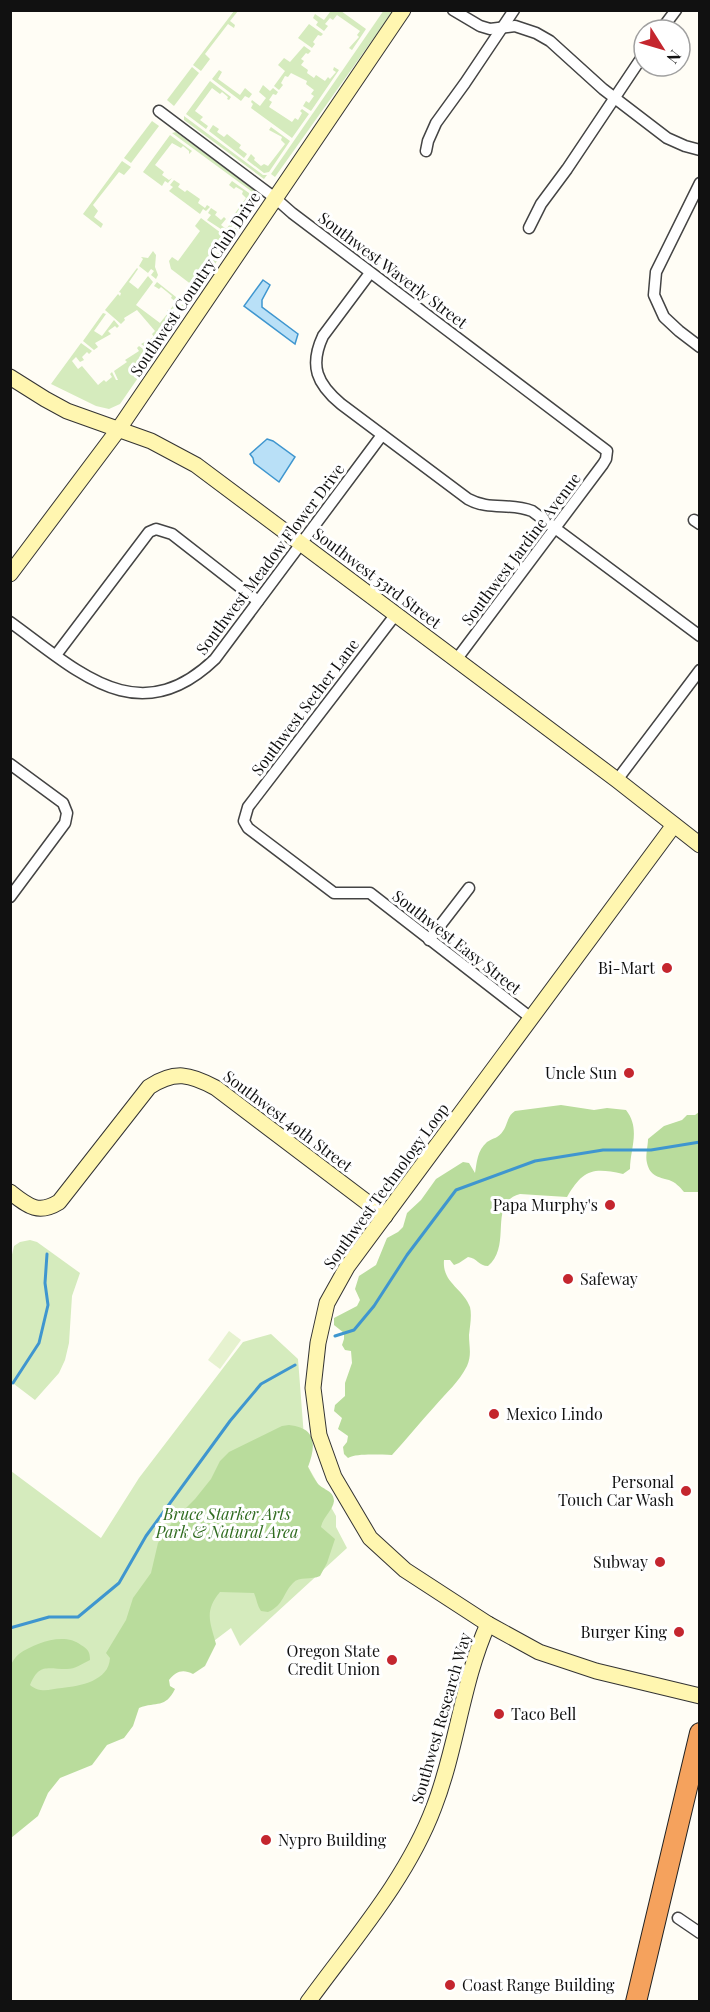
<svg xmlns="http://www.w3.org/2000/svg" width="710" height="2012" font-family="'Playfair Display',serif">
<rect width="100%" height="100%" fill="#fffdf5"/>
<g fill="#d5ebbd">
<polygon points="384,10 393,11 275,177 271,174"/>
<polygon points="234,11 238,11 230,21 235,25 234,28 228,24 205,54 210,59 201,71 193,65"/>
<polygon points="328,11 341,11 366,29 352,50 349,48 359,37 357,35 360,31 337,15 333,20 330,18 325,24 328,26 324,31 316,25 318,22 313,18 315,14 324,20 330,12"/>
<polygon points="309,24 323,34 321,36 318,35 313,42 315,44 312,48 298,38"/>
<polygon points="304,46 311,51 308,54 306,53 301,59 304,61 301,65 308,70 307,73 314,78 316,75 325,81 328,77 330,79 336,72 333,70 334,67 339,70 311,111 303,106 306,101 309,103 314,96 311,94 314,90 306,84 307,81 291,73 288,77 285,76 281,83 283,85 279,90 274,86 285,71 278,65 284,58 290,62"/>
<polygon points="192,67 199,73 174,106 167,100"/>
<polygon points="219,70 222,72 218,79 240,95 245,88 252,94 249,98 245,96 241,101 212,79"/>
<polygon points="210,81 231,97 229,100 227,99 228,97 222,92 220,94 212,88 195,111 203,117 200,120 208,126 206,129 186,114"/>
<polygon points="263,85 270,91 273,88 278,92 276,95 273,94 269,100 272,102 269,107 292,122 295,118 298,120 302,113 300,111 302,109 309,114 292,138 251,108 253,104 251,102 252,100 260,106 266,98 259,92"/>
<polygon points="184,116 263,175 267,175 264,179 184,120"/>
<polygon points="152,121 159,126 131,163 124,158"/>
<polygon points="213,125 219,129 217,132 224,137 227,134 241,145 239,148 247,154 244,158 209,131"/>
<polygon points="271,127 290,141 269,172 264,173 247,160 251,154 255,158 254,160 261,166 264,164 268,166 285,144 281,140 282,137 269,130"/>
<polygon points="176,132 256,191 252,196 251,191 172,133"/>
<polygon points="170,135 192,151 189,154 189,151 183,146 181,148 172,143 155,165 164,172 162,175 169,180 172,178 168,183 165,181 162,186 143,172"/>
<polygon points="122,161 131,167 124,175 119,172 93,205 98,211 94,217 103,224 101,228 83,214"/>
<polygon points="174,180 180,184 178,187 185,192 187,190 200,199 198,203 205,208 207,205 210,207 206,211 203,209 200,214 169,191 173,187 170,185"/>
<polygon points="232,181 249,193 251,199 227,233 207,220 211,215 208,213 211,208 217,212 215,215 221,220 224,217 226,219 221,225 226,229 233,221 231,219 246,198 242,194 243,191 236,187 234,189 229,185"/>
<polygon points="253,201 257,204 201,284 195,286"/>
<polygon points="201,218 225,236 192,285 171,269 169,261 172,257 178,261 200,231 195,226"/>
<polygon points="153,251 156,255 155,267 158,275 156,279 151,275 154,271 151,269 148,273 139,266 143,259 141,257 148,258"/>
<polygon points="137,268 138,269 129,282 138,289 148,276 153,282 136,305 160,323 168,313 167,310 169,311 176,302 171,298 172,296 161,287 159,289 154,286 157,282 181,301 164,326 166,327 186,299 188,303 170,329 171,330 120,404 109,409 96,406 51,384 81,343 92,351 89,354 87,352 82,357 84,360 80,362 76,357 72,361 78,369 82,366 98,385 104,380 106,382 112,377 110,374 112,372 116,380 118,380 114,371 127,362 125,360 139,351 137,348 139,346 146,351 148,349 141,344 154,337 152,334 155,331 137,310 124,318 125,320 121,324 105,310 118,294 120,296 121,293 119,292"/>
<polygon points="103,313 106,314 94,331 102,336 114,320 119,326 117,328 115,326 108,331 111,334 95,343 98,347 94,350 83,341"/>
<polygon points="30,1240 37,1242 80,1273 72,1296 69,1343 65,1360 59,1373 35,1400 10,1381 11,1259 14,1246 20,1242"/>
<polygon points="271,1334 298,1359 306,1463 336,1516 336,1527 347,1548 240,1646 231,1628 181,1666 40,1796 11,1833 11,1471 101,1538 139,1478 243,1342"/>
</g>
<g fill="#b9dc9c">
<path d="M561,1105L594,1110L607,1108L626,1110C641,1129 630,1149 630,1169L623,1174C592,1167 583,1170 567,1197L520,1194C487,1203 513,1245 488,1266C479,1266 477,1258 468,1257L459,1263L454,1265L450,1260H444C442,1283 463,1288 470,1307C472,1315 470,1326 469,1335C469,1346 472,1355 467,1366C459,1382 446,1393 435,1406C420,1422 407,1439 392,1455C380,1455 357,1453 348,1458L344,1454L343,1447L347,1442L348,1436L338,1429L342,1418L334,1411L335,1405L345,1396V1383L352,1363L351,1351L345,1350L342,1345L344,1339V1333L334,1325V1318L357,1306L360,1300L355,1289L359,1276L376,1265L387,1238L398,1232L403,1227L407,1213L421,1200L436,1179L463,1162L469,1163L475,1173C477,1162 477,1151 487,1142C493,1138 499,1138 503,1131C508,1124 507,1116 515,1111Z"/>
<path d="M699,1112V1192H684C680,1187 675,1182 669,1180C658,1177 650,1176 647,1163C645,1156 648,1146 648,1139L664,1126L682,1120L687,1115H695Z"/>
<path d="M289,1425C317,1428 316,1445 308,1467C311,1473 314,1479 318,1484C324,1490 334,1491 334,1501C333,1510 323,1517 321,1527L335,1539L327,1563L320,1576C312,1580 299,1576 293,1583C283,1593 284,1605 268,1612L261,1611C257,1605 257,1600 254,1593L220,1592C204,1611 210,1622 216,1644L205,1666L193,1674C183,1669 176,1671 169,1680L170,1686L175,1689C165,1709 157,1701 139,1708L133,1726L124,1738L107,1745L92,1765L60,1778L48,1793L38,1816L11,1838L10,1666C13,1661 15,1657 19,1654C35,1643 64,1632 81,1645C88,1649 90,1652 90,1660C82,1664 75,1669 67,1669C47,1669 39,1663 30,1685C41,1694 50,1689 62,1688C80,1686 109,1681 110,1658L106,1653L126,1620L133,1598L151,1573L158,1543L173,1521L195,1499L211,1479L220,1461L229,1452L282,1426Z"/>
</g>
<polygon fill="#e6f2cf" points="229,1331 241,1340 220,1369 208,1360"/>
<g fill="#b9e0f7" stroke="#3f96cf" stroke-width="1.5">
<polygon points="263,280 270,285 262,300 262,307 298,334 295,344 244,306"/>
<polygon points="267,439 273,441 295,457 279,482 254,463 253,458 250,454"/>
</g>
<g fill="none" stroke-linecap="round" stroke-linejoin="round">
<g stroke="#3f96cf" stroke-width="3">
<polyline points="335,1336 354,1330 374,1306 407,1255 456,1190 535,1161 603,1150 651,1150 700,1142"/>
<polyline points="13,1383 39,1343 48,1305 45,1283 47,1254"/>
<polyline points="10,1628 49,1617 78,1617 119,1583 146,1536 230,1421 261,1384 295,1365"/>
</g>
<g stroke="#444" stroke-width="13">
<g id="street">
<polyline points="453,10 480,26 490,29 515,26 536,33 550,41 603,89 667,138 685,146 700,150"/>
<polyline points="661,30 676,10"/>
<polyline points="159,111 275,198 292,213 607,451 606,459 603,464 456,660"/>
<polyline points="426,151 428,141 436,123 465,83 514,10"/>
<polyline points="700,183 656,272 654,295 664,317 679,331 700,347"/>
<polyline points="529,228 541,204 567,169 644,54"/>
<path d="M370,273L323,336C309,366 317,384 341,404L468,499C490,511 509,502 532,511L700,636"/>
<polyline points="694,520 700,524"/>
<polyline points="396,614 248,807 244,821 248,828 334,893 370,893 531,1018"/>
<path d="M10,622C78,671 138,733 215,659L382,435"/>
<polyline points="56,655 149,532 156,529 172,534 258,601"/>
<polyline points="10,764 63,803 67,813 65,823 10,897"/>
<polyline points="617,780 700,670"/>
<polyline points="429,940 469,888"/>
<polyline points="678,1918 700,1933"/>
</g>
</g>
<g stroke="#333" stroke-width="17">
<g id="secondary">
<polyline points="10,377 45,399 67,411 151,441 196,465 617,780 700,845"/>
<polyline points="10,574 118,430 403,10"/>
<polyline points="674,825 347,1267 327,1303 318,1343 313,1388 319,1435 334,1477 370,1538 405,1570 488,1624 539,1652 596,1671 700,1696"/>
<path d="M10,1192C28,1206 38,1215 59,1202L149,1087C175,1070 190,1074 216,1088L385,1216"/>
<path d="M308,2002C353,1940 407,1879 434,1807C457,1748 462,1682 488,1624"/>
</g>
</g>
<g stroke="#222" stroke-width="22">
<polyline id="highway" points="636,2002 700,1733"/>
</g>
<use href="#street" stroke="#fff" stroke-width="10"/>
<use href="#secondary" stroke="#fff6b0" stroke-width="15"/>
<use href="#highway" stroke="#f5a25d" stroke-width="20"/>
</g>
<g fill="#c4262e" stroke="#fff" stroke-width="2">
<circle cx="667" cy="968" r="6"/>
<circle cx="629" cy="1073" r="6"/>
<circle cx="610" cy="1205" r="6"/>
<circle cx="568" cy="1279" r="6"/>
<circle cx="494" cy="1414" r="6"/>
<circle cx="686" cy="1491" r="6"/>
<circle cx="660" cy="1562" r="6"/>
<circle cx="679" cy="1632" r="6"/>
<circle cx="392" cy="1660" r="6"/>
<circle cx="499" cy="1714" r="6"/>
<circle cx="266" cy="1840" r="6"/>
<circle cx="450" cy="1985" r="6"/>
</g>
<g text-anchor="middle" stroke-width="6" stroke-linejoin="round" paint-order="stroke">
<g font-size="16" fill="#111" stroke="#fff">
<text transform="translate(393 270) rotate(37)" y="6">Southwest Waverly Street</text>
<text transform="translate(195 284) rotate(-56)" y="6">Southwest Country Club Drive</text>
<text transform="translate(521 549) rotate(-53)" y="6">Southwest Jardine Avenue</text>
<text transform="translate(270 559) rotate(-53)" y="6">Southwest Meadow Flower Drive</text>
<text transform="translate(377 578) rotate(37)" y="6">Southwest 53rd Street</text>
<text transform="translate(305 707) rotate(-53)" y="6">Southwest Secher Lane</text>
<text transform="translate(457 942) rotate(38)" y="6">Southwest Easy Street</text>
<text transform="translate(288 1121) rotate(37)" y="6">Southwest 49th Street</text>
<text transform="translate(386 1186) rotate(-54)" y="6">Southwest Technology Loop</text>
<text transform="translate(441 1718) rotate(-74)" y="6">Southwest Research Way</text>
</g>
<g font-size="16" fill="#111" stroke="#fff" text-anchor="end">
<text x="655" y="974">Bi-Mart</text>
<text x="617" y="1079">Uncle Sun</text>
<text x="598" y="1211">Papa Murphy's</text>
<text x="580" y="1285" text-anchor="start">Safeway</text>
<text x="506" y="1420" text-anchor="start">Mexico Lindo</text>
<text x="674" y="1488">Personal<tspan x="674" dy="18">Touch Car Wash</tspan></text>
<text x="648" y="1568">Subway</text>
<text x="667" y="1638">Burger King</text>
<text x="380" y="1657">Oregon State<tspan x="380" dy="18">Credit Union</tspan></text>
<text x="511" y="1720" text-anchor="start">Taco Bell</text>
<text x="278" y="1846" text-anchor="start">Nypro Building</text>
<text x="462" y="1991" text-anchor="start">Coast Range Building</text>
</g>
<g font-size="16" font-style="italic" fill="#2f6b1f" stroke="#fff">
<text x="227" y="1520">Bruce Starker Arts<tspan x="227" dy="18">Park &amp; Natural Area</tspan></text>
</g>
</g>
<rect width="710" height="2012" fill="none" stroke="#111111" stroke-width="24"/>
<g transform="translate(662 48) rotate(127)"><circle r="28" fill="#ffffff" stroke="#a0a0a0" stroke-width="1.5"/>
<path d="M0-4.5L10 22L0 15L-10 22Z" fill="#c4262e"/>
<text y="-9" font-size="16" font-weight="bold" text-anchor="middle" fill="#111111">N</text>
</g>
</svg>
